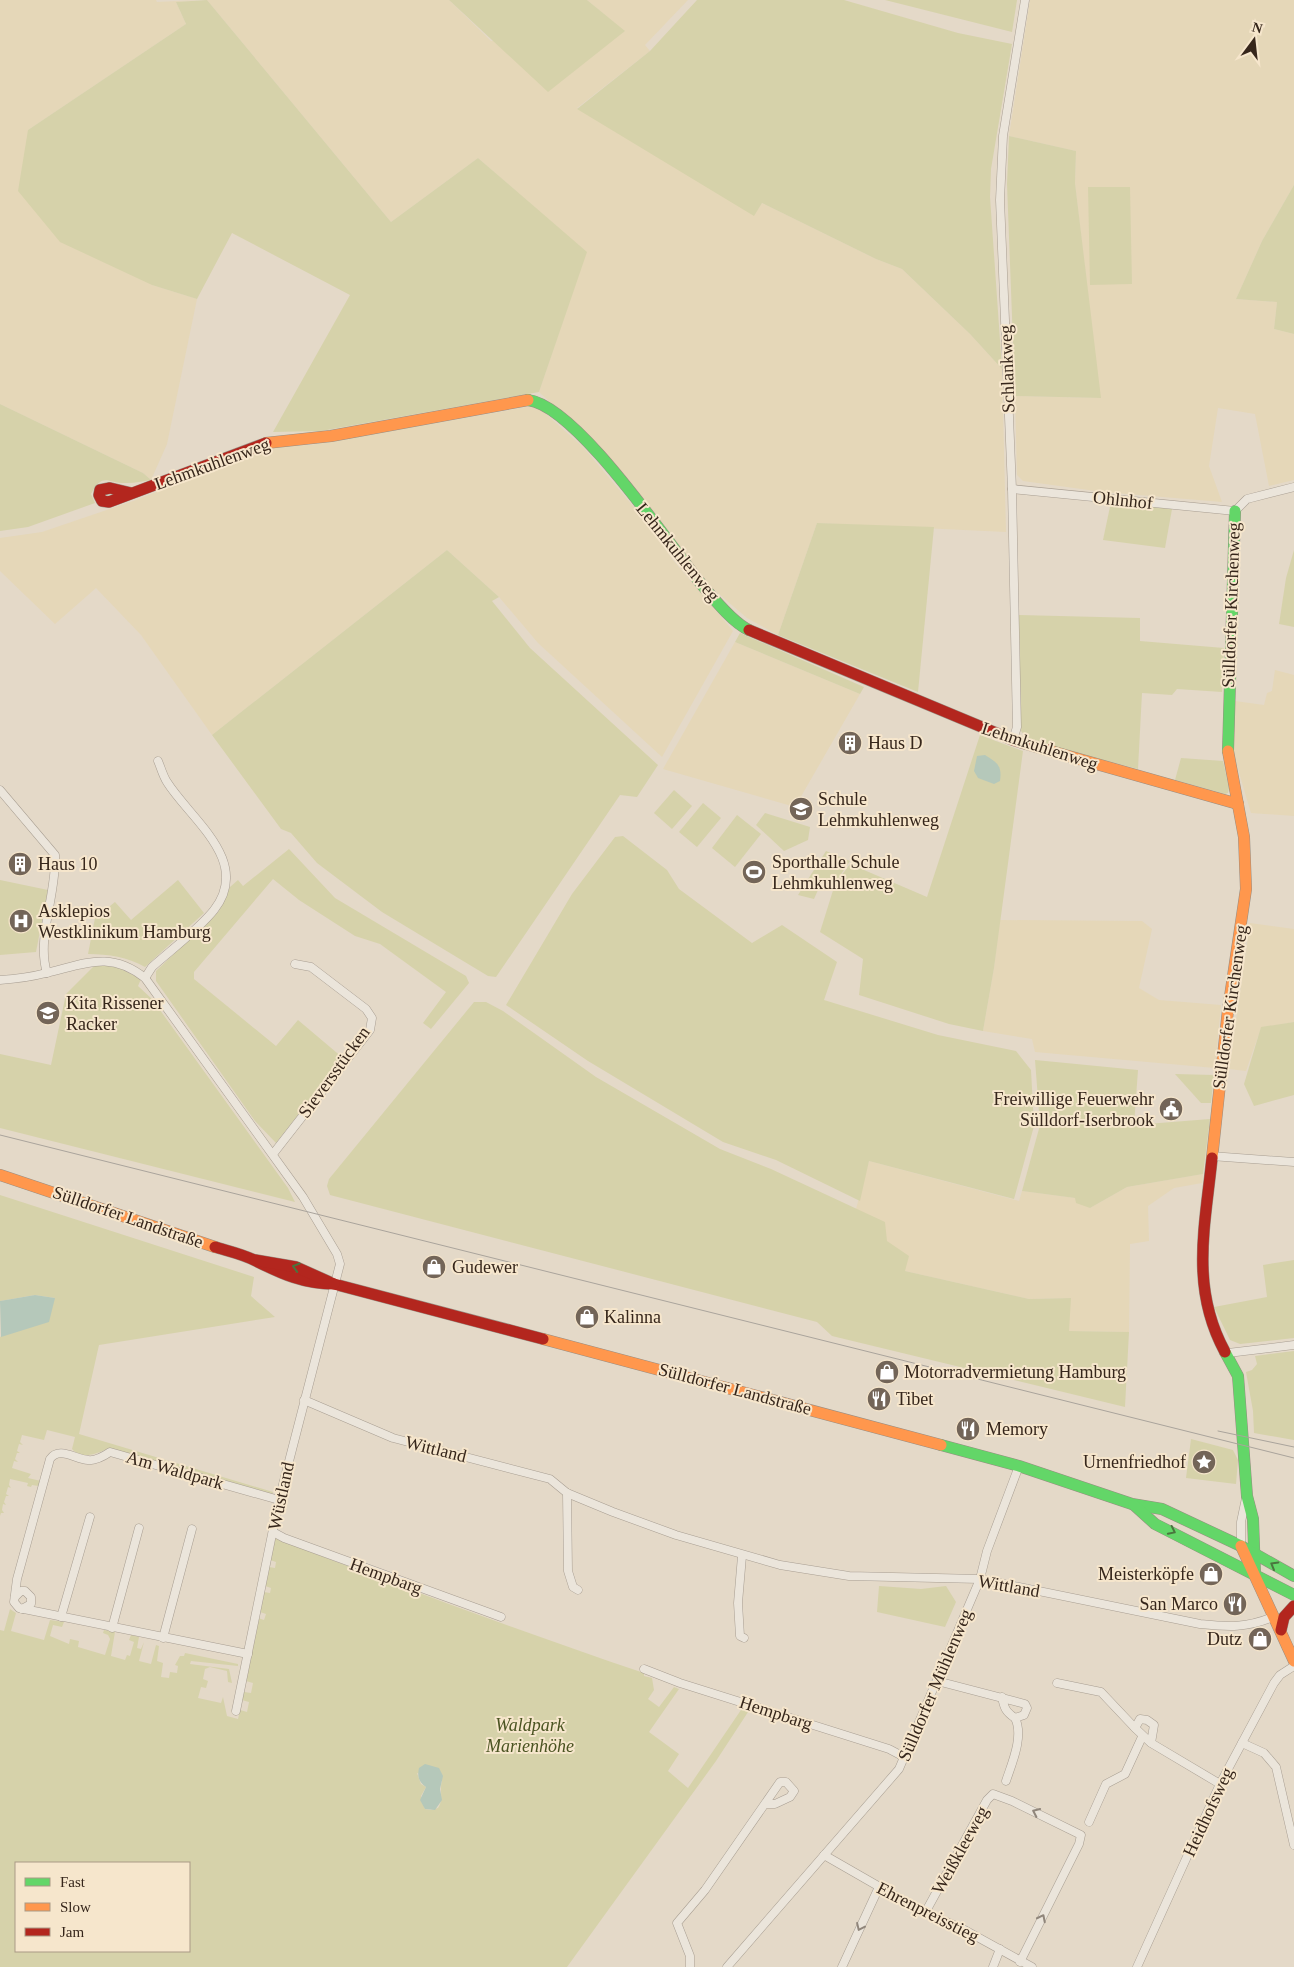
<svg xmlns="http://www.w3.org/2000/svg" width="1294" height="1967" font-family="Georgia,serif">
<rect width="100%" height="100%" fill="#e4d9c8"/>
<g fill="#e5d7b8">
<polygon points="0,0 156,0 157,2 199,0 176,2 186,24 28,130 152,285 197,299 167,444 151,480 143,473 0,404"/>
<polygon points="207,0 449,0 491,41 624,31 587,0 688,0 645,45 650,51 577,108 754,215 762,203 876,259 902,269 970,334 1002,369 1006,532 817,523 778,635 747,618 712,588 608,456 539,392 586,252 478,158 391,222"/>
<polygon points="1030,0 1294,0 1294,49 1278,43 1294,49 1294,185 1262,241 1236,299 1277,302 1274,329 1294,334 1294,480 1269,486 1255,414 1218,408 1209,466 1222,502 1103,492 1023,481 1017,475 1015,396 1100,398 1075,183 1076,151 1009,136"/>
<polygon points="532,406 538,407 583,447 644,519 673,560 733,631 662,757 538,643 499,597 447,550 212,735 141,635 96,588 55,624 0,571 0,538 42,532 136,500 273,446 311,445"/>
<polygon points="735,642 860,694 795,807 663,769"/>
<polygon points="1275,670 1294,675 1294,816 1251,813 1232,749 1235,701 1264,705 1267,693 1272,691"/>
<polygon points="1000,920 1142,921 1152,929 1139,988 1159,1000 1221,1005 1215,1068 1035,1052 1032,1039 983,1031 994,968"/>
<polygon points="1250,923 1294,929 1294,1022 1261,1028 1246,1071 1229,1069"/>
<polygon points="869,1161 1019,1201 1022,1191 1075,1198 1090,1208 1127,1187 1203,1174 1202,1183 1174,1188 1148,1206 1149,1241 1130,1244 1129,1332 1068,1331 1070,1298 1029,1299 905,1271 887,1241 856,1209"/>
</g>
<g fill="#d6d2aa" fill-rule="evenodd">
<polygon points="207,0 391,222 478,158 587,252 539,392 321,431 273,432 350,295 232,233 197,299 152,285 60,242 18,191 28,130 186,24 176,2"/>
<polygon points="449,0 587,0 625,31 548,92"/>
<polygon points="697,0 844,0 958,33 1012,44 991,169 990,197 1002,369 970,334 902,269 876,259 762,203 754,216 577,109 650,51"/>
<polygon points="885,0 1017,0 1012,32"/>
<polygon points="1009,136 1076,151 1075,183 1101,398 1015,396 1007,184"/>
<polygon points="1294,185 1294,334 1274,329 1277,302 1236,299 1262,241"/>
<polygon points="1088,187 1130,187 1132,284 1090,285"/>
<path d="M0,404L143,473L151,480C143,481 135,483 127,483C108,484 103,471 91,494L95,503L28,527L0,531Z"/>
<polygon points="1111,502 1172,509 1165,548 1103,540"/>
<polygon points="817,523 934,527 918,692 778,635"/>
<polygon points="447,550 499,597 492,601 530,648 658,765 637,797 620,795 496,977 488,976 382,912 317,863 291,833 281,829 212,735"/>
<polygon points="1294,550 1294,627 1279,624 1286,578"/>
<polygon points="1019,615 1140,618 1140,641 1224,648 1222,692 1177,689 1172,695 1142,693 1138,769 1030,741 1021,731"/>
<polygon points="740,633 864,687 860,694 735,642"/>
<polygon points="980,735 1023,751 994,968 983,1031 949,1024 859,995 863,959 820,932 835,884 850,864 927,897"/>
<polygon points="1181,758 1223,761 1229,788 1228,793 1225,794 1175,780"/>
<polygon points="674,790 692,806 672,829 654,813"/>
<polygon points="703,803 721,818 697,847 679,832"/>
<polygon points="765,813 810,827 808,840 784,851 756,825"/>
<polygon points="737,815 761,834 735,867 712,848"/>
<polygon points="623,836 667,870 679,889 752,943 782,925 837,962 824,1000 938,1035 1016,1051 1031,1070 1034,1126 1014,1199 869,1161 860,1201 776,1160 723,1142 588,1061 506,1005 572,894 615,837"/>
<polygon points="289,849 335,898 466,976 469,983 431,1029 423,1023 446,992 380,944 355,936 299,900 273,879 194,972 194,979 276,1046 298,1020 343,1058 276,1143 255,1121 156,981 156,971 219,911 230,887 238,880 243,886"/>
<polygon points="826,851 850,861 835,883 821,883 814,899 798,895"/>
<polygon points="0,880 48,890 36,952 0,955"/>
<path d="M178,880L204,913L145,967C127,957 109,954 88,954L95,918L115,902L131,920Z"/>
<polygon points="94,966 115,966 141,979 138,986 152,999 288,1188 295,1202 0,1128 0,1054 51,1065 66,994"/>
<polygon points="474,1002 486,1002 503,1011 596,1077 720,1149 771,1169 885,1222 887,1241 909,1256 905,1271 1029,1299 1071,1298 1069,1331 1129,1332 1125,1407 832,1336 817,1322 330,1195 327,1186 329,1179"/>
<polygon points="1294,1022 1294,1095 1254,1106 1244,1084 1261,1027"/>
<polygon points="1035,1060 1138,1070 1134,1125 1210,1119 1203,1174 1127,1187 1090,1208 1076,1203 1075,1198 1022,1191 1040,1125"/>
<polygon points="1175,1074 1214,1075 1211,1103 1201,1103"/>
<path d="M0,1195L254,1277L251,1296L275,1317L99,1345L79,1434L273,1492L272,1495L109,1448C98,1453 82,1461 72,1449L75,1437L47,1430L44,1440L22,1435L20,1442L23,1445L19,1444L17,1451L20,1453H17L15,1459L18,1462L14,1461L12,1468L31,1474L28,1478L41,1481L38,1486L32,1485L31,1487L27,1486L28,1483L10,1479L9,1485L11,1488L8,1487L6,1494L9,1496H6L4,1502L6,1505L3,1504L2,1510L4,1513H1L0,1516V1337L55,1298L35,1295L0,1301Z"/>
<polygon points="1294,1260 1294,1338 1240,1344 1230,1340 1214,1307 1267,1297 1263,1265"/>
<polygon points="1294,1351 1294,1440 1254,1433 1253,1411 1246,1372 1252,1370 1257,1364 1255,1356"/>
<polygon points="1191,1439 1233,1450 1238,1460 1236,1484 1186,1478"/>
<path d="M274,1538C397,1585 519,1631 644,1673V1676L652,1678L654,1690L648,1699L659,1707L674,1687L679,1689L649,1732L679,1754L668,1771L688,1788L743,1707L750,1709L716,1761L567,1967H0V1630L4,1631L10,1609L16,1613L11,1631L44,1640L50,1620L64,1622L62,1627L53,1625L50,1636L69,1644L70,1639L79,1641L78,1647L105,1655L110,1639L108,1635L103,1633L104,1630L115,1632L111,1656L125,1660L127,1655L130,1656L134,1642L129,1640L131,1635L139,1637L137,1648L141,1649L144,1642L139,1661L151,1664L156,1645L159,1646L157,1661L163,1663L161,1677L169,1678L170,1672L177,1673L178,1666L175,1665L180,1656H184L185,1653L238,1664V1666L191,1661L190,1664L229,1669L232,1683L228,1682L227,1671L210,1667L205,1669L203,1679L208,1681L206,1688L201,1687L198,1698L221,1703L223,1697L227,1716L238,1719L240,1710L247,1712L249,1702L242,1700L244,1692L251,1693L253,1683L246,1681L258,1618L264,1620L266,1614L260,1612L264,1592L270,1593L271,1588L265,1586L269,1567L275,1568L276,1562L270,1560ZM417,1773L442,1781C439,1790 444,1799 438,1808L431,1810L425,1809L421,1796L426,1787L421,1784ZM16,1863H189V1951H16Z"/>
<polygon points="879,1586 921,1589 946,1586 956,1602 945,1627 877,1612"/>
</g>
<g fill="#b5c8ba">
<path d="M985,755C998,763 1002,766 1000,781L994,784L978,778L974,771L977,756Z"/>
<polygon points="35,1295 55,1298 49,1322 1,1337 0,1301"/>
<path d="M425,1764L439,1768L443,1776L440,1789L442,1800L435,1810L425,1809L420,1800L426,1787C419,1782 417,1777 419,1768Z"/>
</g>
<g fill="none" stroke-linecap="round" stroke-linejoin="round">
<g stroke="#a89e92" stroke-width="9">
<g id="street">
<polyline points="1012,489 1235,511 1247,499 1294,487"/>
<polyline points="1013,740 1017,727 1012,489 1000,200 1003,136 1025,0"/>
<path d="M0,790L55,855C57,893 36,938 47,973"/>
<path d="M145,978L152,967C171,950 199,929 214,910C252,861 191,820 167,782C163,776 161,768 158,761"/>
<path d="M0,980C16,979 31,977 46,973C85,964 110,950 145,978L303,1197L337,1254L340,1264L279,1500L236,1711"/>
<polyline points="273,1154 370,1030 372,1018 366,1009 311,967 295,964"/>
<polyline points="1211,1156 1294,1162"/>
<polyline points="1228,1353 1294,1345"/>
<path d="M304,1400L393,1438L550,1479L567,1493L613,1512L676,1535L780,1565L849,1576L980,1579L1200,1624C1229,1627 1246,1628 1273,1617"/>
<polyline points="567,1493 568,1571 573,1587 578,1590"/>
<polyline points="273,1532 284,1538 501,1617"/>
<polyline points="1241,1546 1241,1522 1246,1498"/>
<polyline points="742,1556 738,1603 740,1636 744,1638"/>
<polyline points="15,1597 21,1591 25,1591 31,1597 31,1604 22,1609"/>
<polyline points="61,1617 90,1517"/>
<polyline points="112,1628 139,1528"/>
<polyline points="163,1638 192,1529"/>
<path d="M248,1654L19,1608L14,1602L17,1579L50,1459C59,1446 75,1459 88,1460C95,1461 104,1456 110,1452L279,1500"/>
<polyline points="644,1669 680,1683 889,1749 906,1758"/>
<path d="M937,1681L1025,1704L1027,1708L1024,1715L1015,1718C1006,1712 1004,1708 1002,1697"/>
<polyline points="1057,1683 1101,1692 1135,1728"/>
<polyline points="1151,1743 1135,1728 1140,1719 1147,1720 1154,1725 1151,1743 1220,1784"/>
<polyline points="1242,1743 1264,1753 1276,1767 1294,1845"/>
<path d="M1006,1781C1012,1763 1024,1736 1015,1718"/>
<polyline points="1089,1822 1106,1784 1125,1774 1142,1737"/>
<polyline points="824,1855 925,1913 961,1928 1032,1967"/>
<polyline points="925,1913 987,1800 993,1794 1012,1801 1081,1835 1079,1844 1020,1962"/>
<polyline points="690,1967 690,1956 677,1923 705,1890 780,1782 786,1782 794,1791 790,1797 775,1804 766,1804"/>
<polyline points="727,1967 899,1769 980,1579 987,1551 1019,1466"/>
<polyline points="842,1967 879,1887"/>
<polyline points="993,1967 1000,1949"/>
<polyline points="1137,1967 1220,1784 1274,1683 1280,1675 1294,1666"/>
</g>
</g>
<g stroke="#988d82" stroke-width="12">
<g id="fast">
<path d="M528,400C577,406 669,545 702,585C713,598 733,623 749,630"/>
<polyline points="1228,751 1235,511"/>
<polyline points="1225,1352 1238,1376 1247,1496 1253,1519 1255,1574"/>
<polyline points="941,1445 1019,1466 1132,1504 1162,1509 1241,1546 1294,1576"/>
<polyline points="1134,1505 1155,1524 1294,1595"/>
</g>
</g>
<g stroke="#988d82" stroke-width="12">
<g id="slow">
<polyline points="266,443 331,436 528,400"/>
<polyline points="1047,750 1238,804"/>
<polyline points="1212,1158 1228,1010 1246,889 1244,837 1228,751"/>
<polyline points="0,1175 215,1247"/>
<polyline points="543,1339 941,1445"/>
<polyline points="1241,1546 1294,1661"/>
</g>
</g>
<g stroke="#988d82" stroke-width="12">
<g id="jam">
<polyline points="131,493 110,488 100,490 99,495 102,501 109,502 266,443"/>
<polyline points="749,630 1013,740 1047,750"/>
<path d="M1212,1158C1205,1227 1190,1288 1225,1352"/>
<path d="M215,1247C228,1251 243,1254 256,1261C282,1274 304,1284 334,1284L543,1339"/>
<polyline points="255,1260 296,1267 334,1284"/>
<polyline points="1281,1630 1284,1617 1294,1606"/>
</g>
</g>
<use href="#street" stroke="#ebe5db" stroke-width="8"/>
<use href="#fast" stroke="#63d668" stroke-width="11"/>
<use href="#slow" stroke="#ff974d" stroke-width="11"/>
<use href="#jam" stroke="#b3261e" stroke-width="11"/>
<g stroke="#aaa49c" stroke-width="1">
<polyline points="0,1135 1294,1458"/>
<polyline points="1218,1431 1294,1447"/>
</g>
</g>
<defs><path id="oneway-chevron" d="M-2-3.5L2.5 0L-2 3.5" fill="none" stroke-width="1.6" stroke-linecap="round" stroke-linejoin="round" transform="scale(1.25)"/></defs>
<g stroke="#4a753e">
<use href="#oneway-chevron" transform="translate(296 1267) rotate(-163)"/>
<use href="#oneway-chevron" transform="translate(1172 1531) rotate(26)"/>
<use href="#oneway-chevron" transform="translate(1274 1565) rotate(-150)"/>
</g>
<g stroke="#90867b">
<use href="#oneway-chevron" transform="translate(1036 1812) rotate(-155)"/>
<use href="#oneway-chevron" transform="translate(1042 1918) rotate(-63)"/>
<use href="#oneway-chevron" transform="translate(860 1927) rotate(115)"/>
</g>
<defs>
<g id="building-disc" transform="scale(1.25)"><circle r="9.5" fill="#736558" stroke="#f6e6cc"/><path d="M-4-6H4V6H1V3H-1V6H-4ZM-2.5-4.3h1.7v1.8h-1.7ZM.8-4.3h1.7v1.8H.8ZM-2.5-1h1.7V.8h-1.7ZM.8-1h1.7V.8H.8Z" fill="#fff"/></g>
<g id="school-disc" transform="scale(1.25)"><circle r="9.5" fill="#736558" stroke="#f6e6cc"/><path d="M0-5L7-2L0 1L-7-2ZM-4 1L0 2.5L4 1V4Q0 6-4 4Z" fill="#fff"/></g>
<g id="stadium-disc" transform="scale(1.25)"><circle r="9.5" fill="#736558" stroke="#f6e6cc"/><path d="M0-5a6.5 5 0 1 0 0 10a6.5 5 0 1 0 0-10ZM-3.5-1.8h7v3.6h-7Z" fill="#fff"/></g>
<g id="hospital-disc" transform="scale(1.25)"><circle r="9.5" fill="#736558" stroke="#f6e6cc"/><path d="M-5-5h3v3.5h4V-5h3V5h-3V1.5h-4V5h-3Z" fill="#fff"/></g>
<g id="civic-disc" transform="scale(1.25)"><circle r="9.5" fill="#736558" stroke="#f6e6cc"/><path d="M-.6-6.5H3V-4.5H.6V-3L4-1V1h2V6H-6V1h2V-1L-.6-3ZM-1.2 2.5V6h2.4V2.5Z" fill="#fff"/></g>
<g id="shop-disc" transform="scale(1.25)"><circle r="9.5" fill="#736558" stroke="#f6e6cc"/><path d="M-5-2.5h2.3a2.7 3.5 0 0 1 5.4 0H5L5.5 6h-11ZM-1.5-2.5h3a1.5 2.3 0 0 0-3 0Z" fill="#fff"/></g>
<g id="restaurant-disc" transform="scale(1.25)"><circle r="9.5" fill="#736558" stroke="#f6e6cc"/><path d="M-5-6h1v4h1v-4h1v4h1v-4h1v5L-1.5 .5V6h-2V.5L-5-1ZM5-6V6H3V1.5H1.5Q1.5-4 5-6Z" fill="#fff"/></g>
<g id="sight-disc" transform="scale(1.25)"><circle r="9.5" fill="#736558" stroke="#f6e6cc"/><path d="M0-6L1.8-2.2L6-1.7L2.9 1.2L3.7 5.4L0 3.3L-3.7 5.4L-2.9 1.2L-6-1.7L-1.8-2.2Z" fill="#fff"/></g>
</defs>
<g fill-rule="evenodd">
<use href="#building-disc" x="850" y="743"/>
<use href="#school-disc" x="801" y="809"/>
<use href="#building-disc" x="20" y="864"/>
<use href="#stadium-disc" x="754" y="872"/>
<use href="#hospital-disc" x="21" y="921"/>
<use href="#school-disc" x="48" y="1013"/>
<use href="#civic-disc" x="1171" y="1109"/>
<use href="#shop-disc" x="434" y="1267"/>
<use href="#shop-disc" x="587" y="1317"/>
<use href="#shop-disc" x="887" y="1372"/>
<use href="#restaurant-disc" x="879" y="1399"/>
<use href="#restaurant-disc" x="968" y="1429"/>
<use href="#sight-disc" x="1204" y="1462"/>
<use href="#shop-disc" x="1211" y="1574"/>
<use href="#restaurant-disc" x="1235" y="1604"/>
<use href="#shop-disc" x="1260" y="1639"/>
</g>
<g text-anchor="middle" stroke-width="4" stroke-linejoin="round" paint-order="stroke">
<g font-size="18" fill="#36261b" stroke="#f6e6cc">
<text transform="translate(1007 369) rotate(-92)" y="6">Schlankweg</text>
<text transform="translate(212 464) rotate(-20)" y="6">Lehmkuhlenweg</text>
<text transform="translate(1123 500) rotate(6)" y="6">Ohlnhof</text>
<text transform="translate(678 552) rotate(51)" y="6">Lehmkuhlenweg</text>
<text transform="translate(1231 605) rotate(-88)" y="6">Sülldorfer Kirchenweg</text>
<text transform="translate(1040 746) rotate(18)" y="6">Lehmkuhlenweg</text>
<text transform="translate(1230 1007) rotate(-82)" y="6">Sülldorfer Kirchenweg</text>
<text transform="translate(334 1072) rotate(-54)" y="6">Sieversstücken</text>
<text transform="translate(128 1217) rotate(19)" y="6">Sülldorfer Landstraße</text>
<text transform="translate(735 1389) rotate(15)" y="6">Sülldorfer Landstraße</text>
<text transform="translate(436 1449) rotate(14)" y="6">Wittland</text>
<text transform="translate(175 1470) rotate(16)" y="6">Am Waldpark</text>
<text transform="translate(281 1496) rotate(-78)" y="6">Wüstland</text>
<text transform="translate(386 1576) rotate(20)" y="6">Hempbarg</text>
<text transform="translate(1009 1586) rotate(10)" y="6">Wittland</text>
<text transform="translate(935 1685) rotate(-67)" y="6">Sülldorfer Mühlenweg</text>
<text transform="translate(776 1713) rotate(18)" y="6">Hempbarg</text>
<text transform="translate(1208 1812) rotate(-65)" y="6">Heidhofsweg</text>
<text transform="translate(960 1850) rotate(-61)" y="6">Weißkleeweg</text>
<text transform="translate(928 1912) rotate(27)" y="6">Ehrenpreisstieg</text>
</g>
<g font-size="18" fill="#36261b" stroke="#f6e6cc" text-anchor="start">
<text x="868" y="749">Haus D</text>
<text x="818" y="805">Schule<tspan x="818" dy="21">Lehmkuhlenweg</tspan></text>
<text x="772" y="868">Sporthalle Schule<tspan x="772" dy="21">Lehmkuhlenweg</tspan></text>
<text x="38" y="870">Haus 10</text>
<text x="38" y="917">Asklepios<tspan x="38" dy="21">Westklinikum Hamburg</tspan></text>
<text x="66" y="1009">Kita Rissener<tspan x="66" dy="21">Racker</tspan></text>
<text x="1154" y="1105" text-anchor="end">Freiwillige Feuerwehr<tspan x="1154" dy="21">Sülldorf-Iserbrook</tspan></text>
<text x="452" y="1273">Gudewer</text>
<text x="604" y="1323">Kalinna</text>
<text x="904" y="1378">Motorradvermietung Hamburg</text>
<text x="896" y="1405">Tibet</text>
<text x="986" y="1435">Memory</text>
<text x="1186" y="1468" text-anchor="end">Urnenfriedhof</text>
<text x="1194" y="1580" text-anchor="end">Meisterköpfe</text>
<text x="1218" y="1610" text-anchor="end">San Marco</text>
<text x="1242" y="1645" text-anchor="end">Dutz</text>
</g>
<g font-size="18" font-style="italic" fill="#4a5321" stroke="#f6e6cc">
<text x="530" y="1731">Waldpark<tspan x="530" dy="21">Marienhöhe</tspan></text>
</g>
</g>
<rect x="15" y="1862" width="175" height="90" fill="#f6e6cc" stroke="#a99985"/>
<rect x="25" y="1878" width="25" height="8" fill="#63d668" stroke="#a99985"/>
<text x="60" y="1887" font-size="15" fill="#36261b">Fast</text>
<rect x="25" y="1903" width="25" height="8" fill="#ff974d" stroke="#a99985"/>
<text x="60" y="1912" font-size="15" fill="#36261b">Slow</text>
<rect x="25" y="1928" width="25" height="8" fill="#b3261e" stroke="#a99985"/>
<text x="60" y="1937" font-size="15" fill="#36261b">Jam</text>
<g transform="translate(1254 40) rotate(15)" stroke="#f6e6cc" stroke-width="4" paint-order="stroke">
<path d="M0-4L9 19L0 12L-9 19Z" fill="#36261b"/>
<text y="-8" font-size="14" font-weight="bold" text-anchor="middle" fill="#36261b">N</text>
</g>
</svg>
